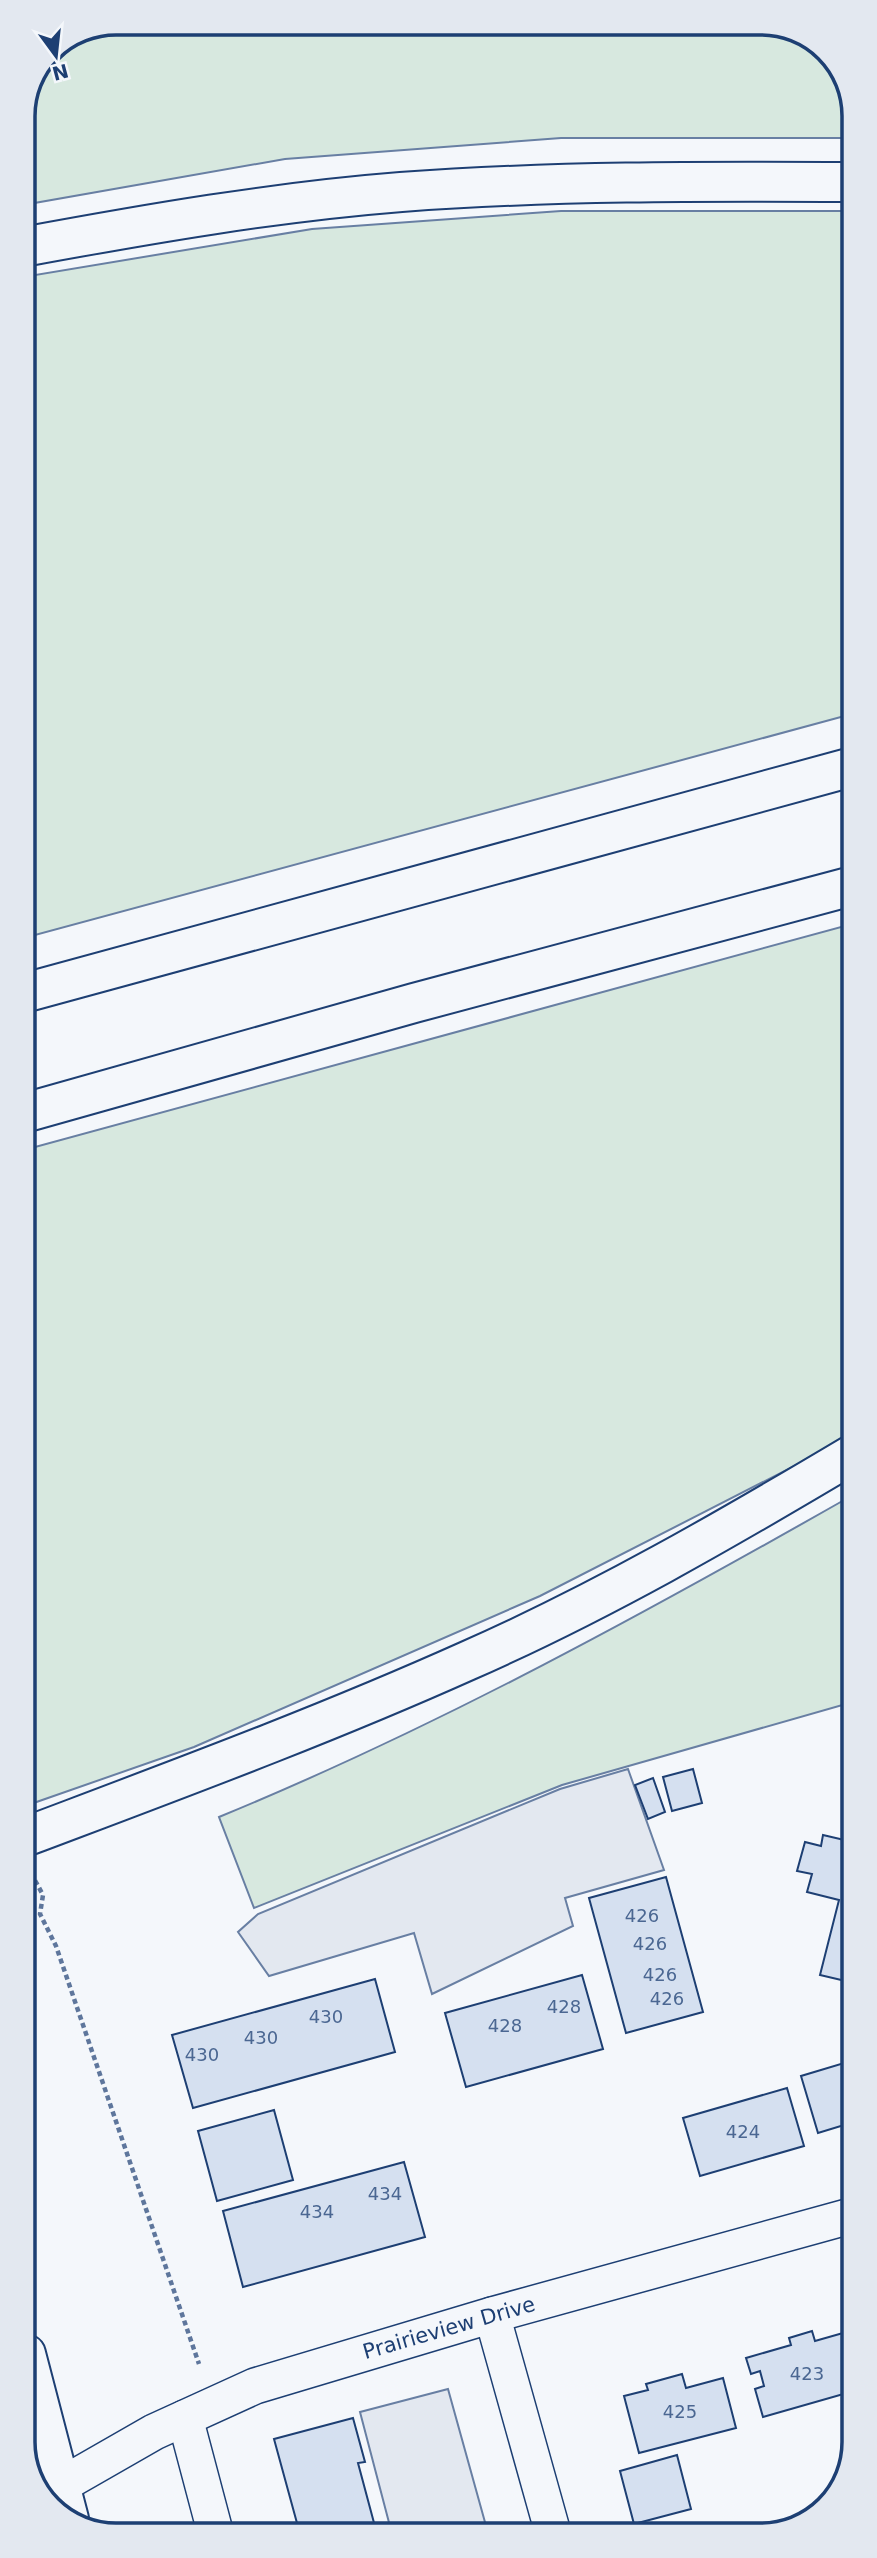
<svg xmlns="http://www.w3.org/2000/svg" width="877" height="2558" font-family="'DejaVu Sans',sans-serif">
<rect width="100%" height="100%" fill="#f4f7fb"/>
<g fill="#d7e8df" stroke="#687fa3" stroke-width="2">
<polygon points="137,23 768,23 822,46 851,92 851,138 561,138 285,159 23,205 23,110 50,50"/>
<polygon points="561,211 851,211 852,714 24,938 23,277 312,229"/>
<polygon points="852,924 853,1436 540,1596 194,1747 25,1806 24,1150"/>
<path d="M853,1495V1702L562,1785L254,1908L219,1817C438,1727 647,1612 853,1495Z"/>
</g>
<g fill="#e3e8f0" stroke="#687fa3" stroke-width="2">
<polygon points="628,1769 664,1870 565,1898 573,1926 432,1994 414,1933 269,1976 238,1932 258,1914 560,1789"/>
<polygon points="448,2389 488,2533 392,2534 360,2412"/>
</g>
<g fill="#d5e0f0" stroke="#1d3f73" stroke-width="2">
<polygon points="853,1756 853,1788 844,1759"/>
<polygon points="693,1769 702,1803 672,1811 663,1777"/>
<polygon points="653,1778 665,1812 648,1819 635,1785"/>
<polygon points="823,1835 853,1842 854,1983 820,1975 839,1900 807,1892 812,1874 797,1871 805,1842 821,1846"/>
<polygon points="666,1877 703,2012 626,2033 589,1898"/>
<polygon points="582,1975 603,2049 466,2087 445,2013"/>
<polygon points="375,1979 395,2052 193,2108 172,2035"/>
<polygon points="854,2060 854,2122 818,2133 801,2076"/>
<polygon points="787,2088 804,2146 700,2176 683,2118"/>
<polygon points="274,2110 293,2180 217,2201 198,2131"/>
<polygon points="404,2162 425,2237 243,2287 223,2211"/>
<polygon points="812,2331 815,2341 843,2333 854,2373 854,2391 763,2417 755,2389 764,2386 760,2371 751,2374 746,2358 791,2345 789,2338"/>
<polygon points="682,2374 686,2388 723,2378 736,2428 639,2453 624,2396 648,2390 646,2384"/>
<polygon points="353,2418 365,2462 358,2463 377,2534 300,2534 274,2439"/>
<polygon points="677,2455 691,2509 634,2524 620,2471"/>
</g>
<g fill="none" stroke-linecap="round" stroke-linejoin="round">
<g stroke="#1d3f73" stroke-width="38">
<g id="minor">
<polyline points="492,2315 553,2533"/>
<polyline points="185,2418 216,2535"/>
<polyline points="44,2495 154,2432 255,2386 492,2315 854,2215"/>
</g>
</g>
<g stroke="#1d3f73" stroke-width="42">
<polyline id="primary" points="26,2354 69,2519"/>
</g>
<g stroke="#1d3f73" stroke-width="42">
<g id="motorway">
<path d="M23,247C148,224 274,202 401,192C551,181 701,181 851,182"/>
<polyline points="24,993 852,767"/>
<polyline points="24,1113 414,1003 852,886"/>
<path d="M25,1837C173,1781 322,1726 467,1661C601,1602 727,1529 853,1454"/>
</g>
</g>
<polyline stroke="#5e769c" stroke-width="4.5" stroke-dasharray="5 3.5" stroke-linecap="butt" points="31,1873 43,1895 40,1914 56,1946 199,2364"/>
<use href="#minor" stroke="#f4f7fb" stroke-width="35"/>
<use href="#primary" stroke="#f4f7fb" stroke-width="38"/>
<use href="#motorway" stroke="#f4f7fb" stroke-width="38"/>
</g>
<g text-anchor="middle" stroke-width="5" stroke-linejoin="round" paint-order="stroke">
<g font-size="18" fill="#4b6792">
<text x="642" y="1922">426</text>
<text x="650" y="1950">426</text>
<text x="660" y="1981">426</text>
<text x="667" y="2005">426</text>
<text x="564" y="2013">428</text>
<text x="326" y="2023">430</text>
<text x="505" y="2032">428</text>
<text x="261" y="2044">430</text>
<text x="202" y="2061">430</text>
<text x="743" y="2138">424</text>
<text x="385" y="2200">434</text>
<text x="317" y="2218">434</text>
<text x="807" y="2380">423</text>
<text x="680" y="2418">425</text>
</g>
<g font-size="21" fill="#1d3f73" stroke="#f4f7fb">
<text transform="translate(449 2328) rotate(-16)" y="7">Prairieview Drive</text>
</g>
</g>
<path d="M0 0H877V2558H0ZM116 35H761A81 81 0 0 1 842 116V2442A81 81 0 0 1 761 2523H116A81 81 0 0 1 35 2442V116A81 81 0 0 1 116 35Z" fill="#e3e8f0" fill-rule="evenodd"/>
<path fill="none" stroke="#1d3f73" stroke-width="3.5" d="M116 35H761A81 81 0 0 1 842 116V2442A81 81 0 0 1 761 2523H116A81 81 0 0 1 35 2442V116A81 81 0 0 1 116 35Z"/>
<g transform="translate(56 56) rotate(165)" stroke="#f4f7fb" stroke-width="5" paint-order="stroke">
<path d="M0-5L12 26L0 18L-12 26Z" fill="#1d3f73"/>
<text y="-10" font-size="19" font-weight="bold" text-anchor="middle" fill="#1d3f73">N</text>
</g>
</svg>
